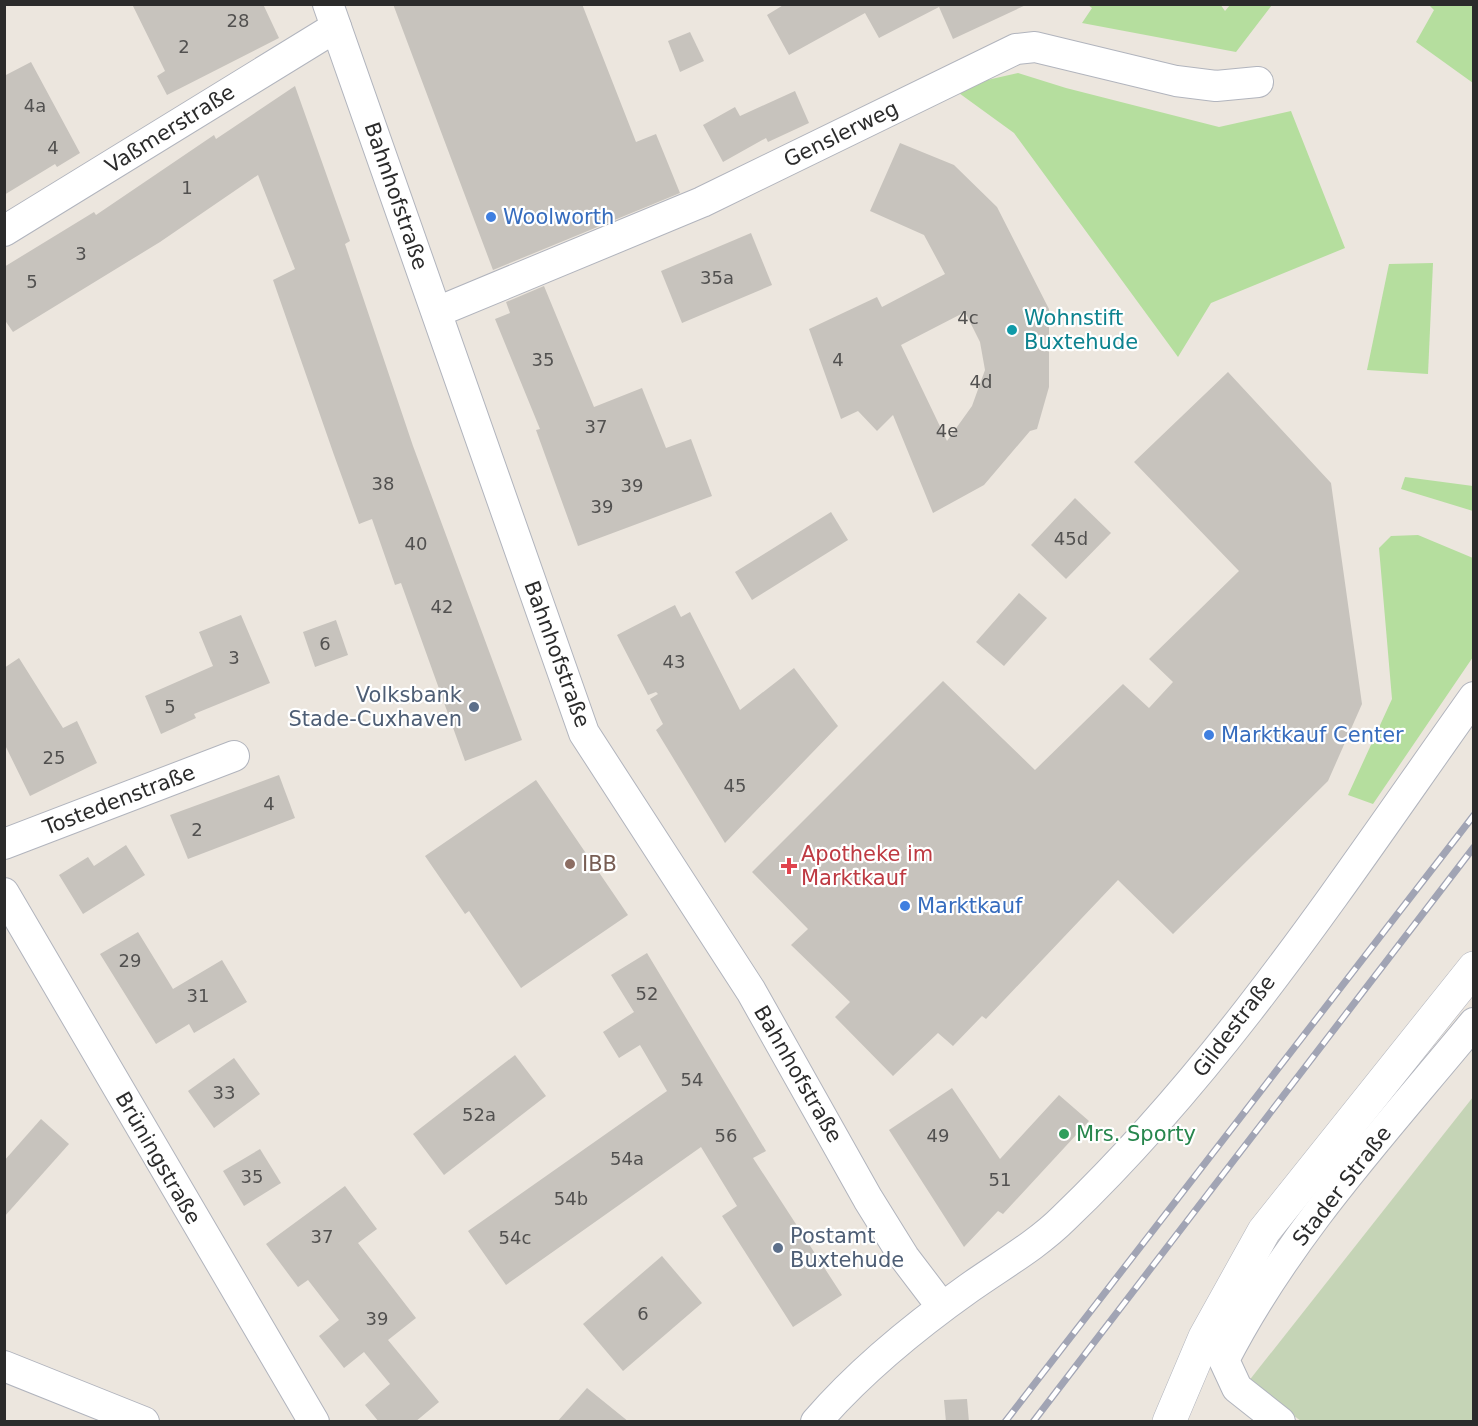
<svg xmlns="http://www.w3.org/2000/svg" width="1478" height="1426" font-family="'DejaVu Sans',sans-serif">
<rect width="100%" height="100%" fill="#ece6de"/>
<g fill="#b5de9e">
<polygon points="1220,4 1225,11 1230,5 1272,5 1236,52 1082,23 1092,8 1088,5"/>
<polygon points="1429,5 1473,5 1473,83 1416,42 1434,10"/>
<polygon points="1018,73 1066,88 1219,127 1291,111 1345,248 1211,303 1178,357 1014,133 952,88"/>
<polygon points="1433,263 1428,374 1367,370 1389,264"/>
<polygon points="1405,477 1473,486 1473,511 1401,489"/>
<polygon points="1418,535 1473,558 1473,657 1373,804 1348,795 1392,699 1379,548 1391,536"/>
</g>
<polygon fill="#c5d4b6" points="1473,1097 1473,1421 1301,1421 1248,1382"/>
<g fill="#c7c3bd" fill-rule="evenodd">
<polygon points="132,4 263,4 279,38 167,95 157,76 165,71"/>
<polygon points="393,4 582,4 636,142 656,134 680,193 493,270"/>
<polygon points="785,4 1028,4 953,39 939,7 879,38 865,13 789,55 767,15"/>
<polygon points="690,32 704,61 680,72 668,41"/>
<polygon points="31,62 80,153 57,167 55,164 4,195 4,76"/>
<polygon points="295,86 350,241 345,244 413,446 522,740 465,761 401,583 395,585 372,519 359,524 334,455 273,280 295,269 258,175 160,242 13,332 4,319 4,267 94,212 96,215 214,135 216,139"/>
<polygon points="795,91 809,123 768,142 766,138 723,162 703,125 735,107 740,116"/>
<path d="M900,143L954,165L997,207L1049,309V387L1037,429L1030,431L984,485L933,513L893,415L877,431L858,411L841,419L809,329L877,297L882,307L945,274L924,235L870,211ZM965,312L980,342L985,370L972,406L947,441L901,345Z"/>
<polygon points="751,233 772,285 682,323 661,271"/>
<polygon points="544,286 594,407 642,388 666,448 691,439 712,496 578,546 536,430 540,429 495,319 510,313 506,302"/>
<polygon points="1228,372 1331,483 1362,704 1328,781 1173,934 1118,880 986,1019 982,1016 953,1046 938,1033 893,1076 835,1017 850,1002 791,945 808,929 752,872 943,681 1035,770 1123,684 1149,708 1173,682 1149,659 1239,571 1134,462"/>
<polygon points="1075,498 1111,533 1066,579 1031,545"/>
<polygon points="831,512 848,540 752,600 735,572"/>
<polygon points="1019,593 1047,618 1004,666 976,642"/>
<polygon points="675,605 681,617 690,612 740,710 794,668 838,726 725,843 656,730 663,724 650,699 658,694 656,692 648,695 617,635"/>
<polygon points="241,615 270,683 194,714 196,718 161,734 145,696 213,666 199,632"/>
<polygon points="336,620 348,655 315,667 303,632"/>
<polygon points="19,658 63,728 77,721 97,763 30,796 4,743 4,668"/>
<polygon points="279,775 295,818 188,859 170,815"/>
<polygon points="536,780 628,915 521,988 469,911 465,914 425,856"/>
<polygon points="126,845 145,875 83,914 59,875 88,857 94,866"/>
<polygon points="138,932 173,989 222,960 247,1002 194,1033 189,1024 156,1044 100,954"/>
<polygon points="647,953 766,1151 753,1158 842,1295 793,1327 722,1216 737,1206 701,1147 506,1285 468,1231 667,1091 640,1045 619,1058 603,1032 634,1012 611,975"/>
<polygon points="515,1055 546,1096 444,1175 413,1134"/>
<polygon points="234,1058 260,1094 214,1128 188,1091"/>
<polygon points="952,1088 1000,1159 1059,1095 1089,1121 1003,1214 998,1211 964,1247 889,1130"/>
<polygon points="41,1119 69,1144 4,1217 4,1161"/>
<polygon points="260,1149 281,1183 244,1206 223,1171"/>
<polygon points="345,1186 377,1229 358,1243 416,1318 388,1340 439,1402 415,1422 379,1422 365,1405 390,1384 364,1352 344,1368 319,1336 339,1320 308,1280 298,1287 266,1244"/>
<polygon points="662,1256 702,1303 623,1371 583,1324"/>
<polygon points="587,1388 629,1422 557,1422"/>
<polygon points="967,1399 969,1422 946,1422 944,1400"/>
</g>
<g fill="none" stroke-linecap="round" stroke-linejoin="round">
<g stroke="#b1b4bd" stroke-width="32">
<g id="street">
<polyline points="328,4 584,733 751,991 868,1199 904,1257 942,1307"/>
<polyline points="4,231 336,27"/>
<polyline points="437,312 702,202 1016,49 1035,47 1176,81 1216,86 1258,82"/>
<polyline points="4,844 234,756"/>
<polyline points="4,893 314,1422"/>
<polyline points="4,1366 144,1422"/>
<path d="M816,1422C860,1371 914,1327 969,1288C1000,1266 1037,1245 1064,1218C1224,1065 1346,877 1474,697"/>
<path d="M1280,1422L1237,1388L1224,1360C1288,1235 1385,1131 1474,1023"/>
</g>
</g>
<g stroke="#b1b4bd" stroke-width="34">
<polyline id="secondary" points="1169,1422 1205,1337 1264,1231 1474,968"/>
</g>
<use href="#street" stroke="#fff" stroke-width="30"/>
<use href="#secondary" stroke="#fff" stroke-width="33"/>
<g stroke="#a1a4b4" stroke-width="7">
<g id="rail">
<polyline points="1005,1422 1474,815"/>
<polyline points="1033,1422 1474,847"/>
</g>
</g>
<use href="#rail" stroke="#fff" stroke-width="4.5" stroke-dasharray="14" stroke-linecap="butt"/>
</g>
<g fill="#3f7fe0" stroke="#fff" stroke-width="2">
<circle cx="491" cy="217" r="6"/>
<circle cx="1209" cy="735" r="6"/>
<circle cx="905" cy="906" r="6"/>
</g>
<circle fill="#0f9aa8" stroke="#fff" stroke-width="2" cx="1012" cy="330" r="6"/>
<g fill="#5c6f8a" stroke="#fff" stroke-width="2">
<circle cx="474" cy="707" r="6"/>
<circle cx="778" cy="1248" r="6"/>
</g>
<circle fill="#8d6e63" stroke="#fff" stroke-width="2" cx="570" cy="864" r="6"/>
<path fill="#e0444e" stroke="#fff" stroke-width="2" d="M786 857h6v6h6v6h-6v6h-6v-6h-6v-6h6z"/>
<circle fill="#2e9e5b" stroke="#fff" stroke-width="2" cx="1064" cy="1134" r="6"/>
<g text-anchor="middle" stroke-width="4.5" stroke-linejoin="round" paint-order="stroke">
<g font-size="18" fill="#525150">
<text x="238" y="27">28</text>
<text x="184" y="53">2</text>
<text x="35" y="112">4a</text>
<text x="53" y="154">4</text>
<text x="187" y="194">1</text>
<text x="81" y="260">3</text>
<text x="717" y="284">35a</text>
<text x="32" y="288">5</text>
<text x="968" y="324">4c</text>
<text x="543" y="366">35</text>
<text x="838" y="366">4</text>
<text x="981" y="388">4d</text>
<text x="596" y="433">37</text>
<text x="947" y="437">4e</text>
<text x="383" y="490">38</text>
<text x="632" y="492">39</text>
<text x="602" y="513">39</text>
<text x="1071" y="545">45d</text>
<text x="416" y="550">40</text>
<text x="442" y="613">42</text>
<text x="325" y="650">6</text>
<text x="234" y="664">3</text>
<text x="674" y="668">43</text>
<text x="170" y="713">5</text>
<text x="54" y="764">25</text>
<text x="735" y="792">45</text>
<text x="269" y="810">4</text>
<text x="197" y="836">2</text>
<text x="130" y="967">29</text>
<text x="647" y="1000">52</text>
<text x="198" y="1002">31</text>
<text x="692" y="1086">54</text>
<text x="224" y="1099">33</text>
<text x="479" y="1121">52a</text>
<text x="726" y="1142">56</text>
<text x="938" y="1142">49</text>
<text x="627" y="1165">54a</text>
<text x="252" y="1183">35</text>
<text x="1000" y="1186">51</text>
<text x="571" y="1205">54b</text>
<text x="322" y="1243">37</text>
<text x="515" y="1244">54c</text>
<text x="643" y="1320">6</text>
<text x="377" y="1325">39</text>
</g>
<g font-size="21" fill="#2b2b2b" stroke="#fff">
<text transform="translate(170 129) rotate(-32)" y="7">Vaßmerstraße</text>
<text transform="translate(841 134) rotate(-26)" y="7">Genslerweg</text>
<text transform="translate(396 196) rotate(71)" y="7">Bahnhofstraße</text>
<text transform="translate(557 654) rotate(70)" y="7">Bahnhofstraße</text>
<text transform="translate(119 800) rotate(-21)" y="7">Tostedenstraße</text>
<text transform="translate(1234 1026) rotate(-53)" y="7">Gildestraße</text>
<text transform="translate(798 1074) rotate(60)" y="7">Bahnhofstraße</text>
<text transform="translate(158 1158) rotate(60)" y="7">Brüningstraße</text>
<text transform="translate(1342 1186) rotate(-52)" y="7">Stader Straße</text>
</g>
<g font-size="21" fill="#366cbe" stroke="#fff" text-anchor="start">
<text x="503" y="224">Woolworth</text>
<text x="1221" y="742">Marktkauf Center</text>
<text x="917" y="913">Marktkauf</text>
</g>
<g font-size="21" fill="#0d838f" stroke="#fff" text-anchor="start">
<text x="1024" y="325">Wohnstift<tspan x="1024" dy="24">Buxtehude</tspan></text>
</g>
<g font-size="21" fill="#4e5e75" stroke="#fff" text-anchor="end">
<text x="462" y="702">Volksbank<tspan x="462" dy="24">Stade-Cuxhaven</tspan></text>
<text x="790" y="1243" text-anchor="start">Postamt<tspan x="790" dy="24">Buxtehude</tspan></text>
</g>
<g font-size="21" fill="#be3a42" stroke="#fff" text-anchor="start">
<text x="801" y="861">Apotheke im<tspan x="801" dy="24">Marktkauf</tspan></text>
</g>
<g font-size="21" fill="#785e54" stroke="#fff" text-anchor="start">
<text x="582" y="871">IBB</text>
</g>
<g font-size="21" fill="#27864d" stroke="#fff" text-anchor="start">
<text x="1076" y="1141">Mrs. Sporty</text>
</g>
</g>
<rect width="1478" height="1426" fill="none" stroke="#2b2b2b" stroke-width="12"/>
</svg>
